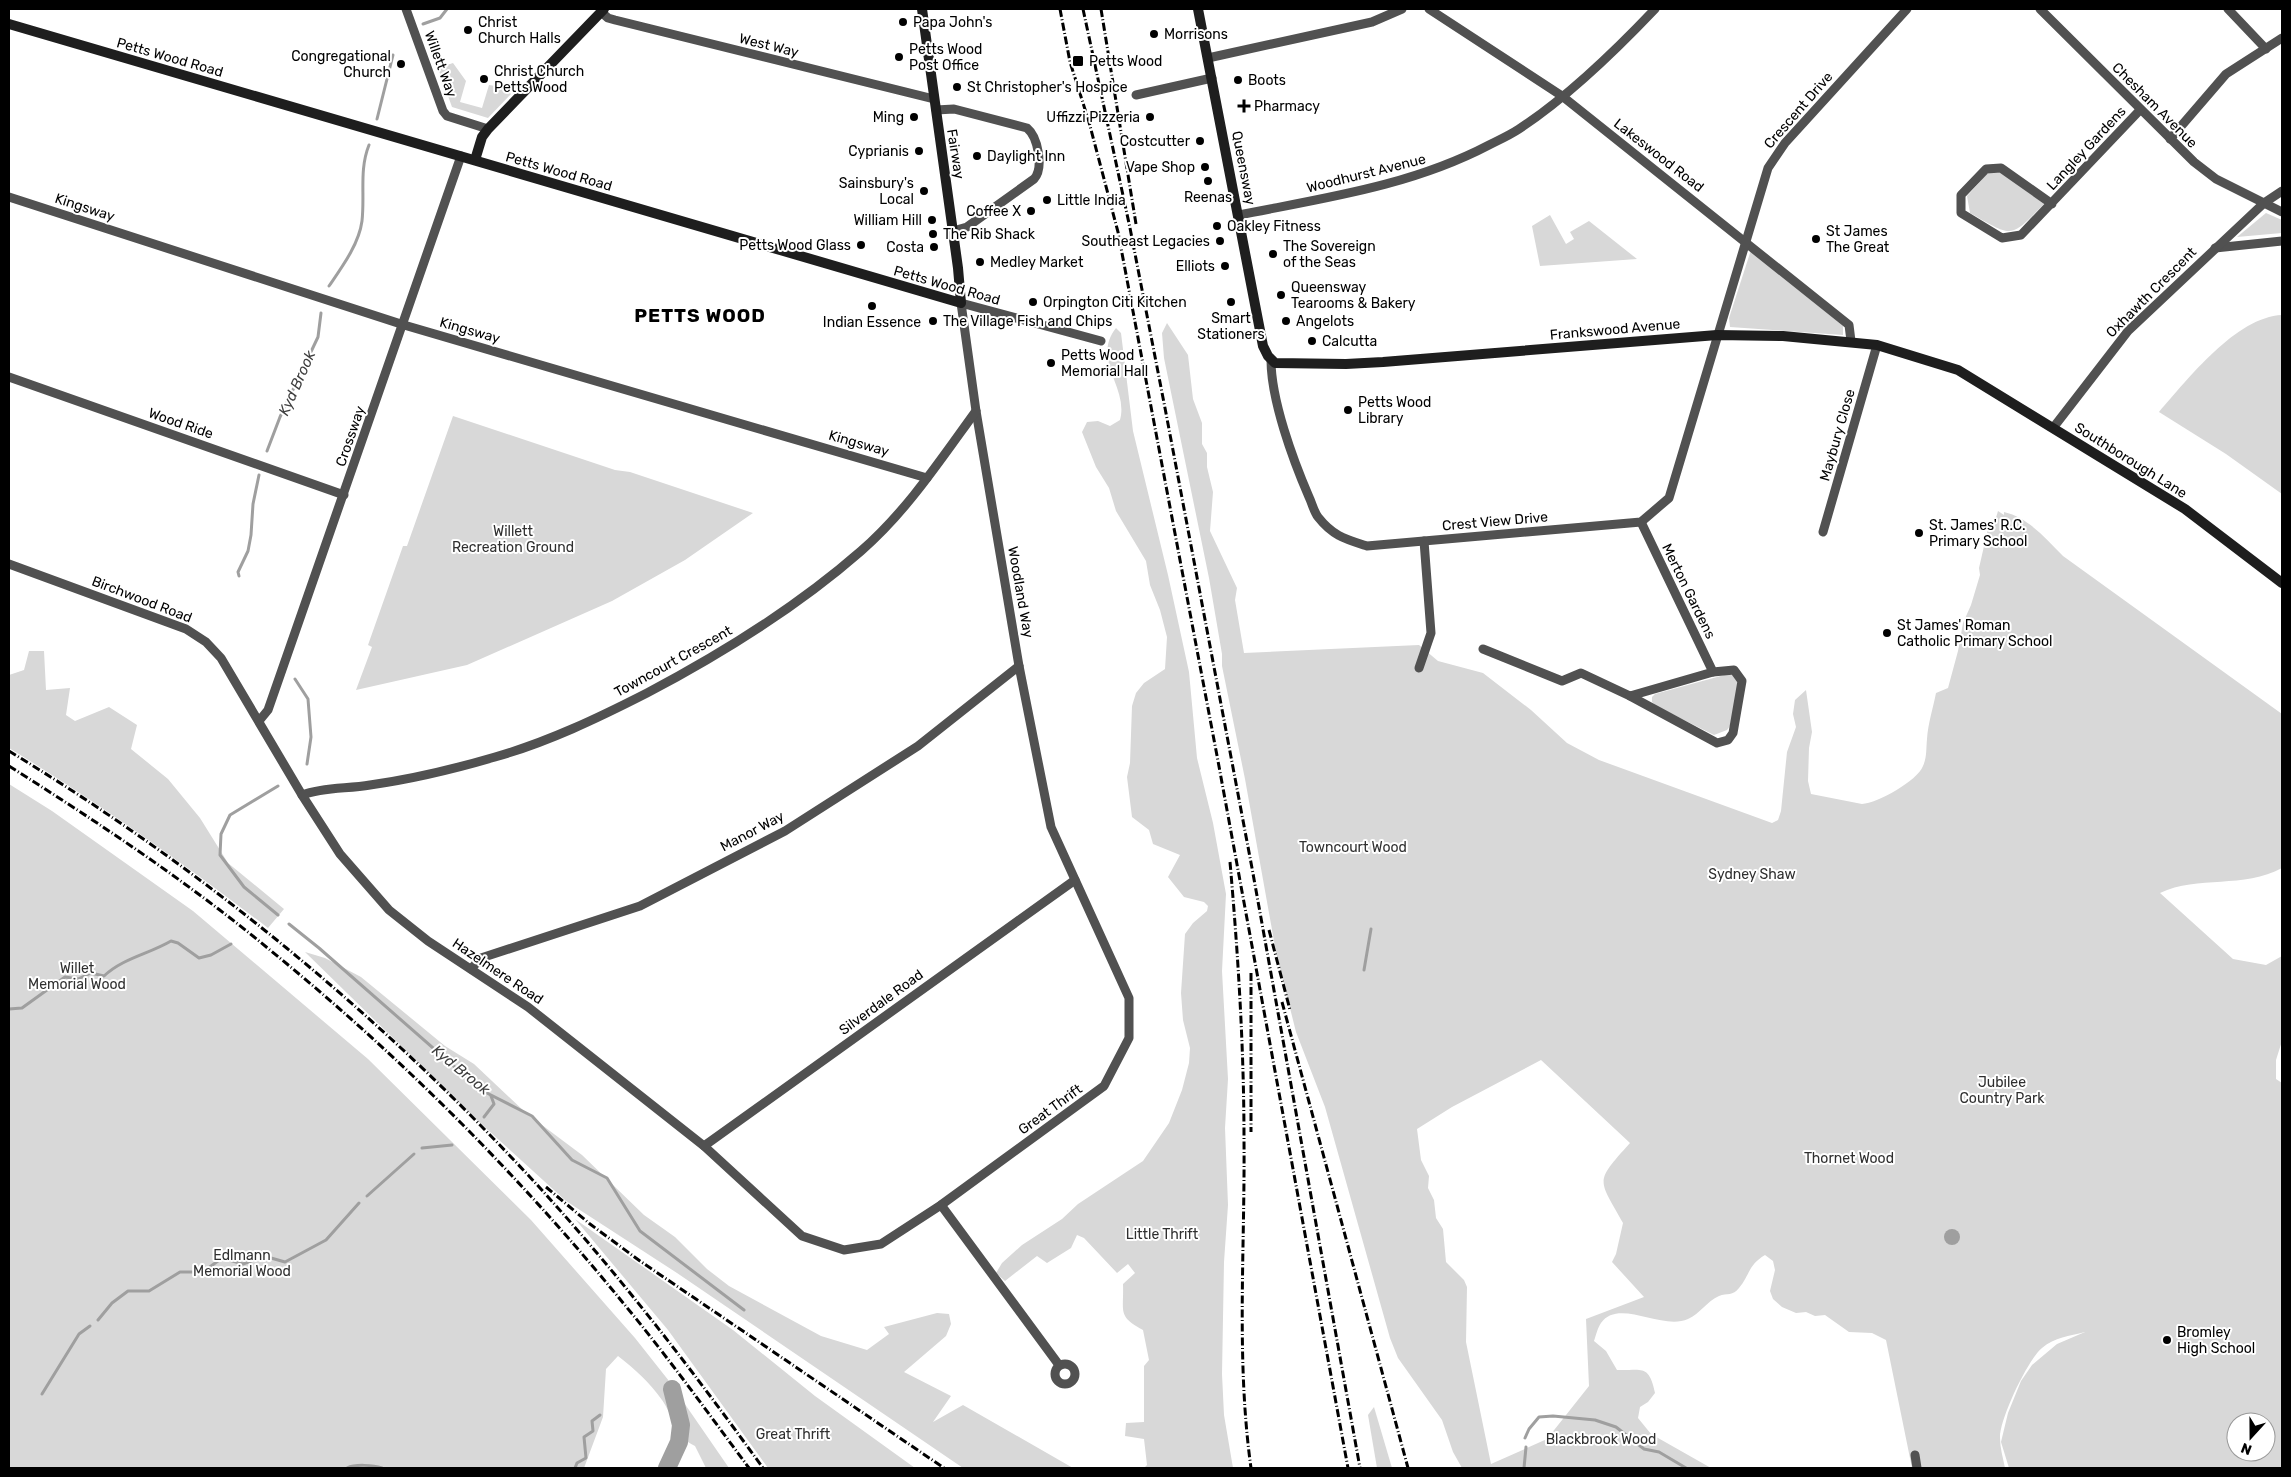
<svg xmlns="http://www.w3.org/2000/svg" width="2291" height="1477" font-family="Rubik,sans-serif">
<rect width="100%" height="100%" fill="#fff"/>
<g fill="#d8d8d8" fill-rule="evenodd">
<polygon points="453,63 466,81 460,102 482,108 489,85 495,86 497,81 511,94 488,118 452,107 438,68"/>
<path d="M1989,172L2002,173L2044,204C2009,240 2013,237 1970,213L1967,196Z"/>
<polygon points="2266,213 2282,220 2282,233 2237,237"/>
<polygon points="1550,215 1566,244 1574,239 1570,232 1589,221 1637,259 1540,266 1532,226"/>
<polygon points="1751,250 1843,326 1843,335 1730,327 1729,318"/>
<path d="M2282,315V494L2226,454L2159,412C2188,379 2236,317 2282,315Z"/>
<path d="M1167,323L1188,355L1193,399L1202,423V444L1207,453V467L1213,492L1210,531L1237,588L1235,600L1244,653L1419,645L1438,661L1483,673L1531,710L1567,743L1599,760L1772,823L1778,820L1781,811L1787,752L1796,727L1793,714L1795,700L1806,690L1812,732L1809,748L1808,781L1811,794L1862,804C1878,803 1917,781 1923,766C1927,757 1926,749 1927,739C1928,724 1933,708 1936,693L1948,688L1958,651L1963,623L1971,605L1980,575L1979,568L1990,520L1995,521L1998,511L2004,515V512C2029,518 2045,538 2063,556L2282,714V868C2244,889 2198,875 2160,893L2233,959L2266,965L2282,956V1041L2276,1060V1079L2282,1083V1468H2009L2001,1442L2008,1413L2021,1381L2032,1365L2057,1344L2085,1332C2069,1336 2055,1337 2042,1348C2028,1359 1999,1420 2000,1438C2000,1448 2003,1458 2005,1468H1912L1886,1340L1872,1333L1849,1332L1825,1315L1815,1316L1806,1312L1796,1313L1782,1307L1773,1299L1770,1291L1775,1270L1773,1261L1765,1255C1748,1265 1750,1275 1739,1288C1733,1296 1727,1293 1719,1296C1707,1301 1700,1314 1688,1319C1662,1331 1619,1298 1601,1323C1598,1327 1596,1335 1594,1341L1606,1351L1617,1370C1641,1371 1649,1363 1655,1393L1648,1402L1640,1407L1638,1418L1651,1434L1711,1468H1462L1453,1452L1442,1420L1398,1358L1390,1338L1325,1107L1296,1032L1276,952L1245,779L1222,666V654L1209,578L1164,358L1162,333ZM1541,1060L1630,1143C1594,1183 1598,1178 1623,1223L1616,1254L1612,1262L1644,1297L1586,1319L1589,1386L1547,1439L1491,1464L1466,1342L1467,1287L1464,1280L1446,1262L1443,1229L1436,1218L1434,1200L1428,1188L1429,1176L1421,1160L1417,1129L1452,1107ZM2236,1422H2266V1452H2236Z"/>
<path d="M1116,328L1121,333L1133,431L1168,575L1189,672L1197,758L1213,823L1226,894L1222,971L1228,1079L1225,1128L1228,1205L1224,1262L1222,1374L1224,1415L1233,1468H1144L1147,1465L1144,1439L1125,1436L1126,1423L1144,1422V1366L1149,1360L1143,1330C1117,1316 1124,1312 1123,1284L1135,1273L1128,1264L1117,1273L1084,1238L1077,1235L1071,1248L1047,1263L1037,1256L1005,1281L996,1273L1002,1263L1022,1245L1062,1219L1078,1204L1143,1161L1169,1123L1182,1090L1189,1063L1190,1048L1183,1020L1181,993L1185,934L1193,923L1207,911L1208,906L1204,902L1184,897L1168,877L1180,855L1153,844L1149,830L1132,817L1127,777L1130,763L1132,706L1136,693L1144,683L1165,669L1167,637L1160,610L1150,585L1146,561L1116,511L1109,488L1096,467L1082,432L1087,422L1098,421L1110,426L1120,420C1129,388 1091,360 1116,328Z"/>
<polygon points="453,416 615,470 630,472 753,513 685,560 612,601 467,665 356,690 372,647 368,645 403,546 407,546"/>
<path d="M29,651H44L46,690L70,688L66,715L75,721L109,707L137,725L131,749L168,779L200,818L228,863L284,909L268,928C184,864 99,803 9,748V675L24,670Z"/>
<polygon points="1728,674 1733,674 1739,683 1730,726 1727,730 1714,735 1656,706 1652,702 1652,697 1655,694"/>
<path d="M9,784L52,811L193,911L368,1059L531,1220L635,1338L669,1381L729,1468H706L695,1446C677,1438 673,1416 662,1400C650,1383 635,1369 618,1356L606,1369L603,1417L584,1468H9Z"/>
<polygon points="305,952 325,958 361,977 445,1046 474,1064 526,1113 582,1155 644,1215 675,1237 707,1269 729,1286 821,1336 867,1350 889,1334 884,1327 937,1313 949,1314 951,1324 946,1336 904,1372 951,1396 933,1422 963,1405 1073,1468 963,1468 677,1273 566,1201 478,1121"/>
<polygon points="575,1219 733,1330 815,1396 915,1468 768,1468 668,1330"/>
<polygon points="1374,1407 1392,1468 1377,1468 1368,1415"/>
</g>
<circle fill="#9f9f9f" cx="1952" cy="1237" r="8"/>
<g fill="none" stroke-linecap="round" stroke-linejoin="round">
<g stroke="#9f9f9f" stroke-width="3">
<polyline points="423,24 440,18 447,9"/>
<polyline points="377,119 393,55"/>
<path d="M329,286C342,267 359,244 362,221C365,194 359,170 369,145"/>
<polyline points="267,451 280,417 318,337 321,313"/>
<polyline points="239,576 238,572 248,551 251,535 253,504 259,475"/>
<polyline points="295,679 308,699 311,737 307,764"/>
<polyline points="278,915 244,887 220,855 221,834 230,815 278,786"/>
<polyline points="289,924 319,948 481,1090 532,1116 572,1160 607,1178 640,1231 744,1310"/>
<polyline points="1364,970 1371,929"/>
<path d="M9,1009L22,1008L65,977L78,979L91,973L104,976C123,958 149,954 171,941L178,943L199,958L211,955L231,944"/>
<polyline points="484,1117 494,1104 491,1096"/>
<polyline points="422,1148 452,1145"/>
<polyline points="367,1196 414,1154"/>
<polyline points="98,1320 112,1303 128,1291 149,1291 180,1272 203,1272 222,1258 243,1264 264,1256 285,1262 326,1240 359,1203"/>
<polyline points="42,1394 79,1334 90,1326"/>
<polyline points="671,1409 676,1405"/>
<polyline points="1525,1438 1529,1429 1539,1417 1553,1416 1595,1420 1616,1427 1644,1449 1659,1452 1686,1468"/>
<path d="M347,1468C355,1464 373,1465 382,1468"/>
<polyline points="575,1468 577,1463 586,1458 584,1437 593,1431 592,1421 600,1415"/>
<polyline points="1524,1468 1526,1447"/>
</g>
<polyline stroke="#9f9f9f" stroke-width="18" points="667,1468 679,1442 681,1425 672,1389"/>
<g stroke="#515151" stroke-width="9">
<polyline points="406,9 443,111 447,116 488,129"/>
<polyline points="1429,9 1562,96 1849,325 1851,341"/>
<polyline points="2040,9 2194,162 2216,179 2282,212"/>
<polyline points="2228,9 2266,49"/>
<polyline points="601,12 608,18 615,20 934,99"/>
<polyline points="1208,58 1372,22 1402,9"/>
<polyline points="1136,95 1212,78"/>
<path d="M936,110L954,109L1027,128C1038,137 1044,168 1034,179L967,227L953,231"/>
<polyline points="2170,139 2226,74 2282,38"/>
<polyline points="9,197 404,325 927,478"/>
<polyline points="2052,204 2001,168 1986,169 1961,195 1961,213 2002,238 2021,235 2140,110"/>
<path d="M1239,215C1324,198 1411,186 1489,145C1499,140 1510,135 1519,129C1565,99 1617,49 1655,9"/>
<polyline points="2215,248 2282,241"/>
<path d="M1271,360C1271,400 1293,460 1309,497C1312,503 1314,512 1318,517C1333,536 1345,539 1367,546L1641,522L1669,498L1768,168L1785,143L1907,9"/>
<polyline points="9,377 344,495"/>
<polyline points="2053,428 2128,331 2264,203 2282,191"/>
<polyline points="1823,532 1877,345"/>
<polyline points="9,564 186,629 206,642 221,658 302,795 340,854 389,910 428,941 528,1007 704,1146 802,1236 844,1250 881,1244 941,1205 1104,1086 1129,1038 1129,998 1051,827 1019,666 976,411 961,303 1101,341"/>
<polyline points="1483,649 1562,681 1581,673 1630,696 1713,672"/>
<polyline points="1419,668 1431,633 1424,541"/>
<polyline points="1630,696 1717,743 1728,740 1733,733 1742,681 1734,670 1713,672 1641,522"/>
<polyline points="259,721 268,710 461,156"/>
<path d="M302,795C324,787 347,789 370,785C413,779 454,769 495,757C548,742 598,718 647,693C723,653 797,607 861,551C907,511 941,459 976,411"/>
<polyline points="471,969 481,958 640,906 785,831 918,746 1019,666"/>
<polyline points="704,1146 1075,880"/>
<polyline points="941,1205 1059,1365"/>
<circle cx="1065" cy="1374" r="10"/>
<polyline points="1915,1455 1917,1468"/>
</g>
<g stroke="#1e1e1e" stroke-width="10">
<polyline points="1198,9 1263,346 1268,356 1275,363 1346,364 1383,362 1717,335 1783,336 1877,345 1958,370 2185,509 2282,583"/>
<polyline points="9,24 961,303 958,268 922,9"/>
<polyline points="475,160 482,137 488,129 604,9"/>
</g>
<g stroke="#000" stroke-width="3" stroke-dasharray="8 2.5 1 2.5" stroke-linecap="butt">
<polyline points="1060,9 1070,62 1089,122 1118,232 1218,761 1348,1468"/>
<polyline points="1083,9 1130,228 1165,408 1252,868 1360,1468"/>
<polyline points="1101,9 1136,224"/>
<path d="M9,751C205,870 385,1019 540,1188C621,1277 693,1371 763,1468"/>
<path d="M9,766C99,823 188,882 270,950C399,1055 519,1175 624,1304C668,1357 708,1413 749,1468"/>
<path d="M1230,862C1238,954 1244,1047 1244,1140C1245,1250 1236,1360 1251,1468"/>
<polyline points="1269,930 1290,1010"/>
<polyline points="1251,973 1251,1132"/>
<polyline points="1282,1002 1408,1468"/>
<polyline points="546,1187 590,1224 640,1261 944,1468"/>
</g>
</g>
<g fill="#000" stroke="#fff" stroke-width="2">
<circle cx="903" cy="22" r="5"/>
<circle cx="468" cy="30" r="5"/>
<circle cx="1154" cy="34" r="5"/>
<circle cx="899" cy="57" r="5"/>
<rect x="1072" y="55" width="12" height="12" rx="2.5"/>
<circle cx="401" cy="64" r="5"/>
<circle cx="484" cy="79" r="5"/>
<circle cx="1238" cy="80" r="5"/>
<circle cx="957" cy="87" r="5"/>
<path d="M1241.5 98.5h5v5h5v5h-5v5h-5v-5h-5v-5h5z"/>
<circle cx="914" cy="117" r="5"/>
<circle cx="1150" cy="117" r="5"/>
<circle cx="1200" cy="141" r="5"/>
<circle cx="919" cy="151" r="5"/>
<circle cx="977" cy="156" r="5"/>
<circle cx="1205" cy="167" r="5"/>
<circle cx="1208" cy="181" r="5"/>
<circle cx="924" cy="191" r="5"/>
<circle cx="1047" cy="200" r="5"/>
<circle cx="1031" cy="211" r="5"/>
<circle cx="932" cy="220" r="5"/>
<circle cx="1217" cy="226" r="5"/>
<circle cx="933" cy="234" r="5"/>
<circle cx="1816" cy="239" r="5"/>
<circle cx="1220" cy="241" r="5"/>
<circle cx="861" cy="245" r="5"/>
<circle cx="934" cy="247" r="5"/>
<circle cx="1273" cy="254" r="5"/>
<circle cx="980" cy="262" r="5"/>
<circle cx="1225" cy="266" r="5"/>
<circle cx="1281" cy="295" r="5"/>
<circle cx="1033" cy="302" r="5"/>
<circle cx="1231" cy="302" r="5"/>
<circle cx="872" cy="306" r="5"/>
<circle cx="933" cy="321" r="5"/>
<circle cx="1286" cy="321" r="5"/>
<circle cx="1312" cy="341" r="5"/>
<circle cx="1051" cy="363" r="5"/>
<circle cx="1348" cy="410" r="5"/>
<circle cx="1919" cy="533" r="5"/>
<circle cx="1887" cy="633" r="5"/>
<circle cx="2167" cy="1340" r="5"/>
</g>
<g text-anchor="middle" stroke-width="4" stroke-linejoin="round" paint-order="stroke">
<g font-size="14" fill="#000" stroke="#fff" text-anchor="start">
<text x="478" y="27">Christ<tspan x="478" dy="16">Church Halls</tspan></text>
<text x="913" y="27">Papa John's</text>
<text x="1164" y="39">Morrisons</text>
<text x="909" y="54">Petts Wood<tspan x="909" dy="16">Post Office</tspan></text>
<text x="391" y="61" text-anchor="end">Congregational<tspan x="391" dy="16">Church</tspan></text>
<text x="1089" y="66">Petts Wood</text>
<text x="494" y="76">Christ Church<tspan x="494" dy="16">Petts Wood</tspan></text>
<text x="1248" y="85">Boots</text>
<text x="967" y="92">St Christopher's Hospice</text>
<text x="1254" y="111">Pharmacy</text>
<text x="904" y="122" text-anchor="end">Ming</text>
<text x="1140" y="122" text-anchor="end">Uffizzi Pizzeria</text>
<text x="1190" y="146" text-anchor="end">Costcutter</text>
<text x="909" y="156" text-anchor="end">Cyprianis</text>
<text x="987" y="161">Daylight Inn</text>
<text x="1195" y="172" text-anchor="end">Vape Shop</text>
<text x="914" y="188" text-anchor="end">Sainsbury's<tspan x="914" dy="16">Local</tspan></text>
<text x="1208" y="202" text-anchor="middle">Reenas</text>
<text x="1057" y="205">Little India</text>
<text x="1021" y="216" text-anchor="end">Coffee X</text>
<text x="922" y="225" text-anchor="end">William Hill</text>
<text x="1227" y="231">Oakley Fitness</text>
<text x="1826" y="236">St James<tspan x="1826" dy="16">The Great</tspan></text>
<text x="943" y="239">The Rib Shack</text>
<text x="1210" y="246" text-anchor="end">Southeast Legacies</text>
<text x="851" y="250" text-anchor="end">Petts Wood Glass</text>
<text x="1283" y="251">The Sovereign<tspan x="1283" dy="16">of the Seas</tspan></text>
<text x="924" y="252" text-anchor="end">Costa</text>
<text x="990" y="267">Medley Market</text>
<text x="1215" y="271" text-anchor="end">Elliots</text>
<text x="1291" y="292">Queensway<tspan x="1291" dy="16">Tearooms &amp; Bakery</tspan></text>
<text x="1043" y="307">Orpington Citi Kitchen</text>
<text x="1231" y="323" text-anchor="middle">Smart<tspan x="1231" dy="16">Stationers</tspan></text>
<text x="943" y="326">The Village Fish and Chips</text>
<text x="1296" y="326">Angelots</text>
<text x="872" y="327" text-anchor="middle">Indian Essence</text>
<text x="1322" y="346">Calcutta</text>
<text x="1061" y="360">Petts Wood<tspan x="1061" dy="16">Memorial Hall</tspan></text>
<text x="1358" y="407">Petts Wood<tspan x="1358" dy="16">Library</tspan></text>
<text x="1929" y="530">St. James' R.C.<tspan x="1929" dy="16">Primary School</tspan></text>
<text x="1897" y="630">St James' Roman<tspan x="1897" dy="16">Catholic Primary School</tspan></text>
<text x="2177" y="1337">Bromley<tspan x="2177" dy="16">High School</tspan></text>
</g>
<g font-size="14" fill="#000" stroke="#fff">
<text transform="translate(769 45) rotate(14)" y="5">West Way</text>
<text transform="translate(170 57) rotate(16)" y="5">Petts Wood Road</text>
<text transform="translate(441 64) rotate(70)" y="5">Willett Way</text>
<text transform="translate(2155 105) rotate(45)" y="5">Chesham Avenue</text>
<text transform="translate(1798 110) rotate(-49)" y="5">Crescent Drive</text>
<text transform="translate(2086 148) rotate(-47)" y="5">Langley Gardens</text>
<text transform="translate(956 154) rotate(81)" y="5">Fairway</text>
<text transform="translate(1659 155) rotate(38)" y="5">Lakeswood Road</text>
<text transform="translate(1244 168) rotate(79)" y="5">Queensway</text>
<text transform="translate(559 171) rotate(16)" y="5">Petts Wood Road</text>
<text transform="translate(1366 173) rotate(-14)" y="5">Woodhurst Avenue</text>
<text transform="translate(85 207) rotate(18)" y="5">Kingsway</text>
<text transform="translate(947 285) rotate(16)" y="5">Petts Wood Road</text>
<text transform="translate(2151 292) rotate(-45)" y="5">Oxhawth Crescent</text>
<text transform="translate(1615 329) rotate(-5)" y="5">Frankswood Avenue</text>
<text transform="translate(470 330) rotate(16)" y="5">Kingsway</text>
<text transform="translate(181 423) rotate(19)" y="5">Wood Ride</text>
<text transform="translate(1837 435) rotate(-74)" y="5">Maybury Close</text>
<text transform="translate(350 436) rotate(-71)" y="5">Crossway</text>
<text transform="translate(859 443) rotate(16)" y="5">Kingsway</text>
<text transform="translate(2131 460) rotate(32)" y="5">Southborough Lane</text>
<text transform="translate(1495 521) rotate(-5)" y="5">Crest View Drive</text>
<text transform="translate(1689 591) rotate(64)" y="5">Merton Gardens</text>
<text transform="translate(1021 592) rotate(80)" y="5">Woodland Way</text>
<text transform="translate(142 599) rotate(21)" y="5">Birchwood Road</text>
<text transform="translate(673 661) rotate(-29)" y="5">Towncourt Crescent</text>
<text transform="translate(752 831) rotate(-28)" y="5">Manor Way</text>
<text transform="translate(498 971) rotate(34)" y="5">Hazelmere Road</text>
<text transform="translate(881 1002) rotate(-36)" y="5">Silverdale Road</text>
<text transform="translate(1050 1109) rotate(-36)" y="5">Great Thrift</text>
</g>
<g font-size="14" fill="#2f2f2f" stroke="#fff">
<text x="513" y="536">Willett<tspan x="513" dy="16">Recreation Ground</tspan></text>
<text x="1353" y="852">Towncourt Wood</text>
<text x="1752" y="879">Sydney Shaw</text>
<text x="77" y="973">Willet<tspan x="77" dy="16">Memorial Wood</tspan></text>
<text x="2002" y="1087">Jubilee<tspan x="2002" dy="16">Country Park</tspan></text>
<text x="1849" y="1163">Thornet Wood</text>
<text x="1162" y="1239">Little Thrift</text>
<text x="242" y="1260">Edlmann<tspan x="242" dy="16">Memorial Wood</tspan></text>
<text x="793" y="1439">Great Thrift</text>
<text x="1601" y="1444">Blackbrook Wood</text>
</g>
<g font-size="15" font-style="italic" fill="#404040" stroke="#fff">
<text transform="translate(297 383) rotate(-66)" y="5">Kyd Brook</text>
<text transform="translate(461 1070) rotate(39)" y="5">Kyd Brook</text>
</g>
<g font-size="19" font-weight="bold" letter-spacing="1" fill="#000" stroke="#fff">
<text x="700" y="322">PETTS WOOD</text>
</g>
</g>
<rect width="2291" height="1477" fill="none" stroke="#000000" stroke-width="20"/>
<g transform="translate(2251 1437) rotate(201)"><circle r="24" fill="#ffffff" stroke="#999999"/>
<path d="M0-4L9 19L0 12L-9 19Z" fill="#000000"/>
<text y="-8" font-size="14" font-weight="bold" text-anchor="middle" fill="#000000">N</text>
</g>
</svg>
